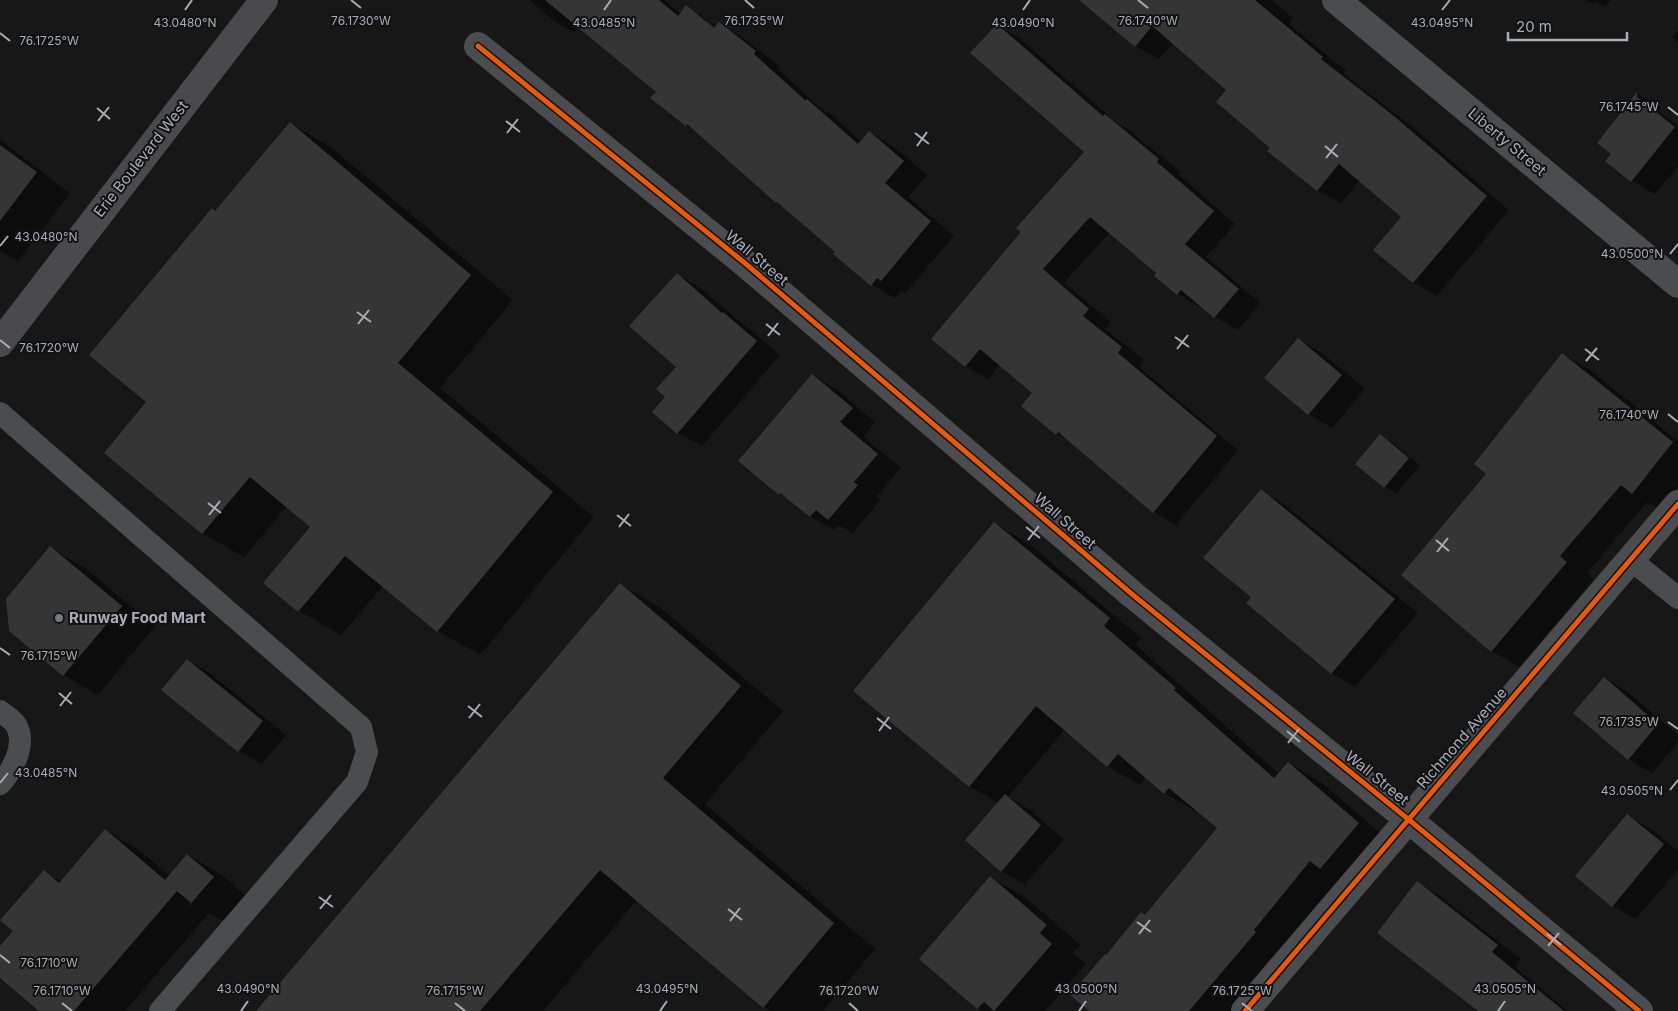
<svg xmlns="http://www.w3.org/2000/svg" width="1678" height="1011" font-family="Inter,sans-serif">
<rect width="100%" height="100%" fill="#171717"/>
<g fill="#0007" fill-rule="evenodd">
<path d="M530,0H664L681,14L686,7L717,26L719,24L743,38L779,66L777,68L821,109L831,114L861,142L869,132L893,146L927,175L908,197L954,236L905,293L901,291L895,298L872,285L837,251L697,131L686,125L657,91L580,27L575,33L551,19ZM707,20L720,31L718,33L707,24Z"/>
<polygon points="1114,0 1272,0 1293,18 1289,24 1346,71 1344,74 1417,131 1509,210 1437,296 1413,282 1403,217 1360,180 1341,203 1317,190 1272,147 1227,90 1173,43 1159,59 1135,46"/>
<polygon points="1586,0 1611,0 1605,7 1596,2 1594,4"/>
<polygon points="997,25 1019,38 1116,122 1127,129 1181,172 1179,175 1235,224 1206,257 1260,303 1238,330 1215,317 1201,306 1200,307 1178,294 1155,276 1158,272 1110,232 1064,283 1111,322 1105,329 1144,360 1139,367 1238,450 1176,525 1154,512 1072,442 1057,434 1023,406 1034,393 1000,364 988,379 965,366 1023,232 1086,152"/>
<polygon points="1678,30 1678,42 1672,37"/>
<polygon points="1638,94 1660,107 1660,112 1678,126 1678,166 1655,194 1632,181 1613,154 1599,143"/>
<polygon points="290,123 332,148 513,300 440,388 594,517 480,655 438,631 383,586 341,635 299,611 265,583 311,527 287,506 244,557 202,533 148,402 212,209 216,212"/>
<polygon points="0,140 70,193 18,261 0,251"/>
<polygon points="677,274 700,288 780,355 702,446 678,433 667,397 677,367"/>
<polygon points="1298,340 1322,353 1365,389 1332,428 1309,414"/>
<polygon points="1563,355 1590,370 1678,441 1678,486 1660,509 1647,502 1587,573 1594,579 1519,667 1492,651 1402,575 1488,474"/>
<polygon points="812,375 836,389 875,422 863,437 901,468 877,496 881,499 853,533 838,525 834,530 810,516 793,502 779,494"/>
<polygon points="1380,436 1391,442 1420,465 1397,493 1385,487 1357,464"/>
<polygon points="1261,490 1284,504 1418,613 1355,687 1332,673 1252,597"/>
<polygon points="994,524 1027,542 1141,638 1136,645 1279,774 1288,763 1321,782 1391,842 1238,1011 1091,1011 1107,956 1146,916 1219,828 1198,810 1197,812 1164,793 1146,777 1140,785 1107,766 1065,729 1008,797 1029,809 1064,840 1025,884 1001,871 999,803 969,786"/>
<polygon points="50,548 84,567 155,626 98,695 64,675"/>
<polygon points="620,584 662,609 783,711 705,804 875,949 823,1011 771,1011 764,1007 637,900 543,1011 263,1011"/>
<polygon points="188,660 211,674 286,735 262,764 239,751"/>
<polygon points="1604,678 1628,692 1678,735 1678,742 1652,773 1628,759"/>
<polygon points="1627,815 1651,829 1678,851 1678,869 1636,919 1613,906"/>
<path d="M105,830L139,850L170,876L188,855L222,875L247,897L225,922L209,913L125,1011H41L0,976V948L15,931L44,872L62,882ZM195,896H198L190,906L188,905Z"/>
<polygon points="991,878 1025,897 1080,945 1073,953 1086,964 1045,1011 982,1011 978,1008"/>
<polygon points="1417,883 1440,896 1521,959 1515,967 1568,1011 1475,1011 1477,1009"/>
</g>
<g fill="#353536">
<polygon points="545,0 659,0 678,16 686,5 714,28 719,22 756,51 754,54 806,101 807,99 858,144 869,131 904,161 885,183 931,221 881,281 877,278 871,286 833,254 835,252 777,202 776,203 687,124 686,126 650,98 656,92"/>
<polygon points="1079,0 1255,0 1323,57 1321,59 1394,116 1487,196 1413,283 1373,250 1401,217 1339,164 1317,191 1267,151 1270,148 1216,102 1226,90 1152,26 1135,47"/>
<polygon points="997,24 1103,116 1105,114 1159,159 1157,162 1214,211 1185,244 1239,289 1214,318 1181,290 1177,295 1154,276 1156,273 1090,217 1043,269 1089,309 1083,316 1122,347 1118,353 1217,436 1153,513 1058,432 1056,435 1021,406 1032,393 980,349 965,367 931,339 1021,232 1016,228 1084,152 970,53"/>
<polygon points="1637,92 1637,97 1675,127 1631,182 1605,161 1611,154 1597,143"/>
<polygon points="290,122 471,275 398,363 553,492 437,632 345,556 298,612 263,583 310,527 250,477 202,534 104,453 146,402 89,355 212,208 215,211"/>
<polygon points="0,145 37,172 0,221"/>
<polygon points="677,273 722,313 723,312 757,341 677,434 652,412 665,397 656,389 676,367 629,326"/>
<polygon points="1298,338 1342,375 1308,415 1264,378"/>
<polygon points="1562,353 1673,442 1632,494 1621,485 1560,556 1567,562 1491,652 1401,575 1486,474 1474,464"/>
<polygon points="812,374 853,408 840,422 878,454 854,482 858,485 828,520 816,510 810,517 780,493 779,495 738,461"/>
<polygon points="1380,434 1409,458 1384,488 1355,464"/>
<polygon points="1261,489 1395,599 1331,674 1246,603 1251,597 1203,558"/>
<polygon points="994,522 1110,618 1104,626 1176,688 1174,690 1274,778 1288,762 1359,823 1320,869 1310,861 1254,930 1256,932 1189,1011 1089,1011 1070,995 1105,954 1106,955 1141,912 1145,915 1217,828 1169,788 1164,794 1118,754 1107,767 1036,706 969,787 853,691"/>
<polygon points="50,546 122,606 63,676 9,631 6,599"/>
<polygon points="620,583 741,686 663,778 834,923 763,1008 600,870 480,1011 256,1011"/>
<polygon points="187,659 263,721 238,752 161,690"/>
<polygon points="1604,677 1658,724 1628,760 1573,713"/>
<polygon points="1005,794 1041,825 1001,872 965,840"/>
<polygon points="1627,814 1664,844 1612,907 1575,876"/>
<polygon points="105,829 165,880 187,854 214,877 191,903 177,891 74,1011 39,1011 0,978 0,946 13,931 0,920 44,870 59,883"/>
<polygon points="990,876 1047,925 1040,933 1052,944 994,1011 984,1002 977,1009 919,959"/>
<polygon points="1417,881 1498,945 1492,952 1564,1011 1478,1011 1377,933"/>
</g>
<g fill="none" stroke-linecap="round" stroke-linejoin="round">
<g stroke="#4b4c50" stroke-width="22">
<polyline points="0,413 361,727 367,752 357,782 160,1011"/>
<polyline points="1631,560 1678,598"/>
<path d="M0,711C5,715 15,721 17,727C26,745 13,770 0,784"/>
</g>
<g stroke="#4b4c50" stroke-width="28">
<polyline points="1336,0 1678,284"/>
<polyline points="478,46 746,264 1133,595 1408,819 1639,1011"/>
<polyline points="1245,1011 1678,504"/>
</g>
<polyline stroke="#4a4a4e" stroke-width="28" points="0,343 264,0"/>
<g stroke="#111113" stroke-width="8">
<g id="cycleway">
<polyline points="478,46 746,264 1133,595 1408,819 1639,1011"/>
<polyline points="1245,1011 1678,504"/>
</g>
</g>
<use href="#cycleway" stroke="#e8590c" stroke-width="5"/>
</g>
<path fill="none" stroke="#a8adb8" stroke-width="2" d="M351,0L361,8M745,0L754,8M1138,0L1148,8M185,10L192,0M604,10L611,0M1023,10L1030,0M1442,10L1450,0M0,33L10,41M1668,107L1678,115M97,108L110,119M98,121L109,107M506,121L520,132M507,133L518,119M915,133L929,144M917,146L927,132M1325,146L1338,157M1326,158L1337,144M0,246L8,236M1670,254L1678,244M357,312L371,322M358,324L369,310M766,324L780,335M768,336L778,323M1175,337L1189,347M0,340L10,348M1177,349L1188,335M1585,349L1599,360M1586,361L1597,348M1668,414L1678,422M208,503L221,513M209,515L220,501M617,515L631,526M619,527L629,514M1026,527L1040,538M1028,540L1039,526M1436,540L1449,551M1437,552L1448,538M0,648L10,655M59,693L72,704M60,706L71,692M468,706L482,717M469,718L480,704M877,718L891,729M1668,722L1678,729M879,731L889,717M1287,731L1300,742M1288,743L1299,729M0,783L8,773M1670,790L1678,780M319,897L333,907M320,909L331,895M728,909L742,920M730,921L740,908M1137,922L1151,932M1139,934L1150,920M1547,934L1561,945M1548,946L1559,933M0,955L10,963M62,1003L72,1011M455,1003L465,1011M849,1003L858,1011M1242,1003L1252,1011M241,1011L248,1001M660,1011L667,1001M1079,1011L1086,1001M1498,1011L1505,1001"/>
<circle fill="#757880" stroke="#111113" stroke-width="2" cx="59" cy="618" r="5"/>
<g text-anchor="middle" stroke-width="4" stroke-linejoin="round" paint-order="stroke">
<g font-size="15" fill="#a8adb8" stroke="#111113">
<text transform="translate(1507 142) rotate(40)" y="5">Liberty Street</text>
<text transform="translate(141 159) rotate(-52)" y="5">Erie Boulevard West</text>
<text transform="translate(757 258) rotate(40)" y="5">Wall Street</text>
<text transform="translate(1065 521) rotate(41)" y="5">Wall Street</text>
<text transform="translate(1462 738) rotate(-49)" y="5">Richmond Avenue</text>
<text transform="translate(1377 778) rotate(39)" y="5">Wall Street</text>
</g>
<g font-size="15" font-weight="bold" fill="#a8adb8" stroke="#111113" text-anchor="start">
<text x="69" y="623">Runway Food Mart</text>
</g>
</g>
<g font-size="12" text-anchor="middle" fill="#a8adb8" stroke="#111113" stroke-width="4" stroke-linejoin="round" paint-order="stroke">
<text x="361" y="25">76.1730°W</text>
<text x="754" y="25">76.1735°W</text>
<text x="1148" y="25">76.1740°W</text>
<text x="185" y="27">43.0480°N</text>
<text x="604" y="27">43.0485°N</text>
<text x="1023" y="27">43.0490°N</text>
<text x="1442" y="27">43.0495°N</text>
<text x="49" y="45">76.1725°W</text>
<text x="1629" y="111">76.1745°W</text>
<text x="46" y="241">43.0480°N</text>
<text x="1632" y="258">43.0500°N</text>
<text x="49" y="352">76.1720°W</text>
<text x="1629" y="419">76.1740°W</text>
<text x="49" y="660">76.1715°W</text>
<text x="1629" y="726">76.1735°W</text>
<text x="46" y="777">43.0485°N</text>
<text x="1632" y="795">43.0505°N</text>
<text x="49" y="967">76.1710°W</text>
<text x="248" y="993">43.0490°N</text>
<text x="667" y="993">43.0495°N</text>
<text x="1086" y="993">43.0500°N</text>
<text x="1505" y="993">43.0505°N</text>
<text x="62" y="995">76.1710°W</text>
<text x="455" y="995">76.1715°W</text>
<text x="849" y="995">76.1720°W</text>
<text x="1242" y="995">76.1725°W</text>
</g>
<path d="M1508 32v8h119v-8" fill="none" stroke="#a8adb8" stroke-width="2.5"/>
<text x="1516" y="32" font-size="15" fill="#a8adb8" stroke="#111113" stroke-width="4" paint-order="stroke">20 m</text>
</svg>
